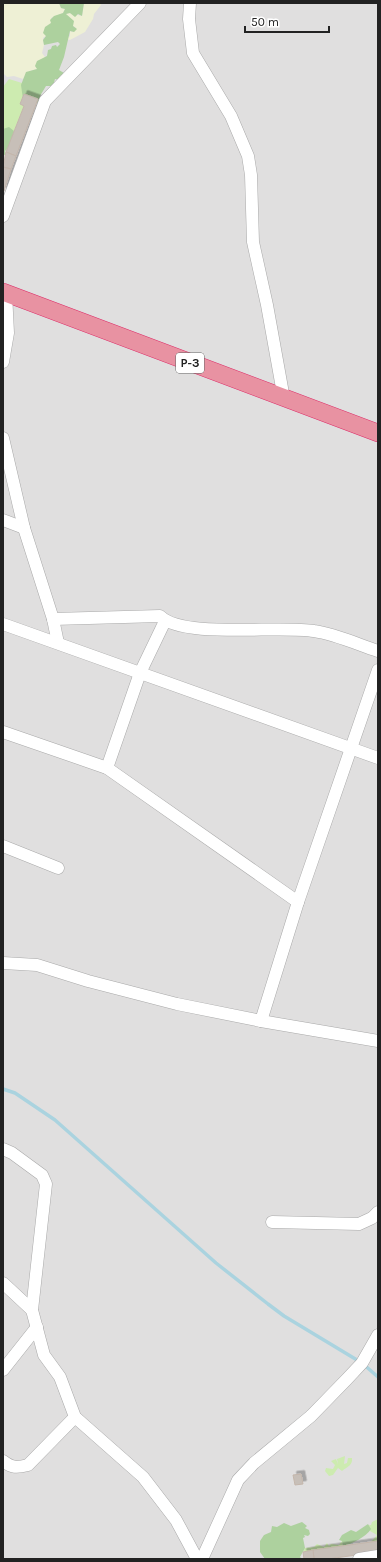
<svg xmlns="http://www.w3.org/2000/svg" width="381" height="1562" font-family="Karla,sans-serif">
<defs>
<filter id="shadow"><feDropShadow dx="3.5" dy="-3.5" stdDeviation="0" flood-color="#0004"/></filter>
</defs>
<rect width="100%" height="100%" fill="#f2efe9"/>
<rect fill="#e0dfdf" x="3" y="3" width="375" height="1556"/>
<g fill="#eef0d5">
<polygon points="3,3 59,3 61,8 65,9 63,13 51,18 51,23 44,33 46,36 43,38 43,40 44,45 42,53 45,57 37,69 30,71 24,77 23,79 14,76 7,77 3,73"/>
<polygon points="84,3 100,3 101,5 94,14 93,19 85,32 70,40 67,39 70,36 70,31 72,32 76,28 73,26 72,20 65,14 69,13 82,16"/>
</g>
<g fill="#cdebb0">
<polygon points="9,79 22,83 24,94 20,104 24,106 14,131 3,129 3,87"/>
<path d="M345,1456L344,1464L347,1463L348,1458H352C353,1465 347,1467 342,1471L338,1468L333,1475L329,1476L325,1471L326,1468L333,1469L335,1465L331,1461L336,1459L338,1464L337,1459Z"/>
<polygon points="378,1519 378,1541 371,1542 377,1535 370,1531 369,1525 371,1525 372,1522"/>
<polygon points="342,1541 343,1546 303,1552 305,1548 314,1547 317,1544 324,1547 327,1543 329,1546 331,1544 339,1545"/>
</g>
<g fill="#add19e">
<polygon points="59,3 84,3 82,16 78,14 75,17 70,13 66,14 74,21 73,26 77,29 74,32 70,31 64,57 59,70 64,73 63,75 60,76 59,80 55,79 53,86 46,86 40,96 41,101 36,103 23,99 21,85 26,72 37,69 35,66 37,61 47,56 48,50 51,49 52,46 56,45 57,47 60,44 58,42 44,45 43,40 46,36 43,33 45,27 51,23 50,20 54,16 63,13 65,9 61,8"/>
<polygon points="9,127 14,131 11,146 5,151 6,154 3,156 3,129"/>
<polygon points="302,1522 307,1526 305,1528 309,1530 310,1534 308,1536 304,1535 305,1537 303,1538 305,1548 300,1557 302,1559 265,1559 260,1552 260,1541 264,1535 271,1532 272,1526 277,1527 284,1523 291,1526"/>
<path d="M368,1524L371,1529C366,1537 352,1544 343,1546L342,1541L339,1540L342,1535L351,1530L356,1532Z"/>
</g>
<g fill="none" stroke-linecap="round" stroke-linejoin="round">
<polyline stroke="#aad3df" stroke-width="3.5" points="3,1089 15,1093 55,1120 216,1263 268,1304 284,1316 362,1363 378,1377"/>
</g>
<g fill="#c7bfb8" stroke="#c4b6ab" filter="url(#shadow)">
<polygon points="24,94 38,99 16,156 6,152 24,106 20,104"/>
<polygon points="6,152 16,156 11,169 3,167"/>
<polygon points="3,167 11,169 4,191 3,191"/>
<polygon points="301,1474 303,1484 295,1485 293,1475"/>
<polygon points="378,1541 378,1552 328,1559 314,1559 313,1550"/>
<polygon points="313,1550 314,1559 304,1559 303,1552"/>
</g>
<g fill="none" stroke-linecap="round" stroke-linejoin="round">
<g stroke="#a9a9a9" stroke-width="13">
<g id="minor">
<polyline points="190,3 189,19 193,53 231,116 248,156 251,175 253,242 267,305 284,399"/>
<polyline points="3,216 45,101 140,3"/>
<polyline points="3,362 8,333 6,293"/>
<polyline points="3,438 24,528 53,619 58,643"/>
<polyline points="3,520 24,528"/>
<path d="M53,619L160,616C183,639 279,625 314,631C335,634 357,644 378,651"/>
<polyline points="3,624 378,758"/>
<polyline points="3,732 107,768 298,902"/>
<polyline points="107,768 140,673 165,621"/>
<polyline points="3,846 58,868"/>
<polyline points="3,963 37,965 88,981 177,1004 261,1021 378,1041"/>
<polyline points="261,1021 298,902 378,670"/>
<polyline points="3,1149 12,1153 42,1175 46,1184 32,1310 44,1355 60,1377 75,1417 143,1477 176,1520 197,1559"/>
<polyline points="272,1222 359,1224 372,1218 378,1212"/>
<polyline points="3,1283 32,1310"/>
<polyline points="3,1370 37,1327"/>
<path d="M3,1461C12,1468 17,1468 28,1465L75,1417"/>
<polyline points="202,1559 238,1480 254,1463 311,1416 347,1379 362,1363 378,1335"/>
<polyline points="359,1559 378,1556"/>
</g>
</g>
<g stroke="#dc2a67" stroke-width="18">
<polyline id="highway" points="3,292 378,433"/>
</g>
<use href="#minor" stroke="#fff" stroke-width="12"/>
<use href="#highway" stroke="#e892a2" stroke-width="17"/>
</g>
<g text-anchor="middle" stroke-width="4" stroke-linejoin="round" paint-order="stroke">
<rect fill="#fff" stroke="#646464" stroke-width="1" x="176" y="353" width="28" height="20" rx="3"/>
<g font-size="12" font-weight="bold" fill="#222">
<text x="190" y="367">P-3</text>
</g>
</g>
<rect width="381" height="1562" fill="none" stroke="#222222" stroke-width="8"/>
<path d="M245 26v6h84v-6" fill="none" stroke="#222222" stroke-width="2"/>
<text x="251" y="26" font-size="12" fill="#222222" stroke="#ffffff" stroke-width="3" paint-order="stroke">50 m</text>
</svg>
